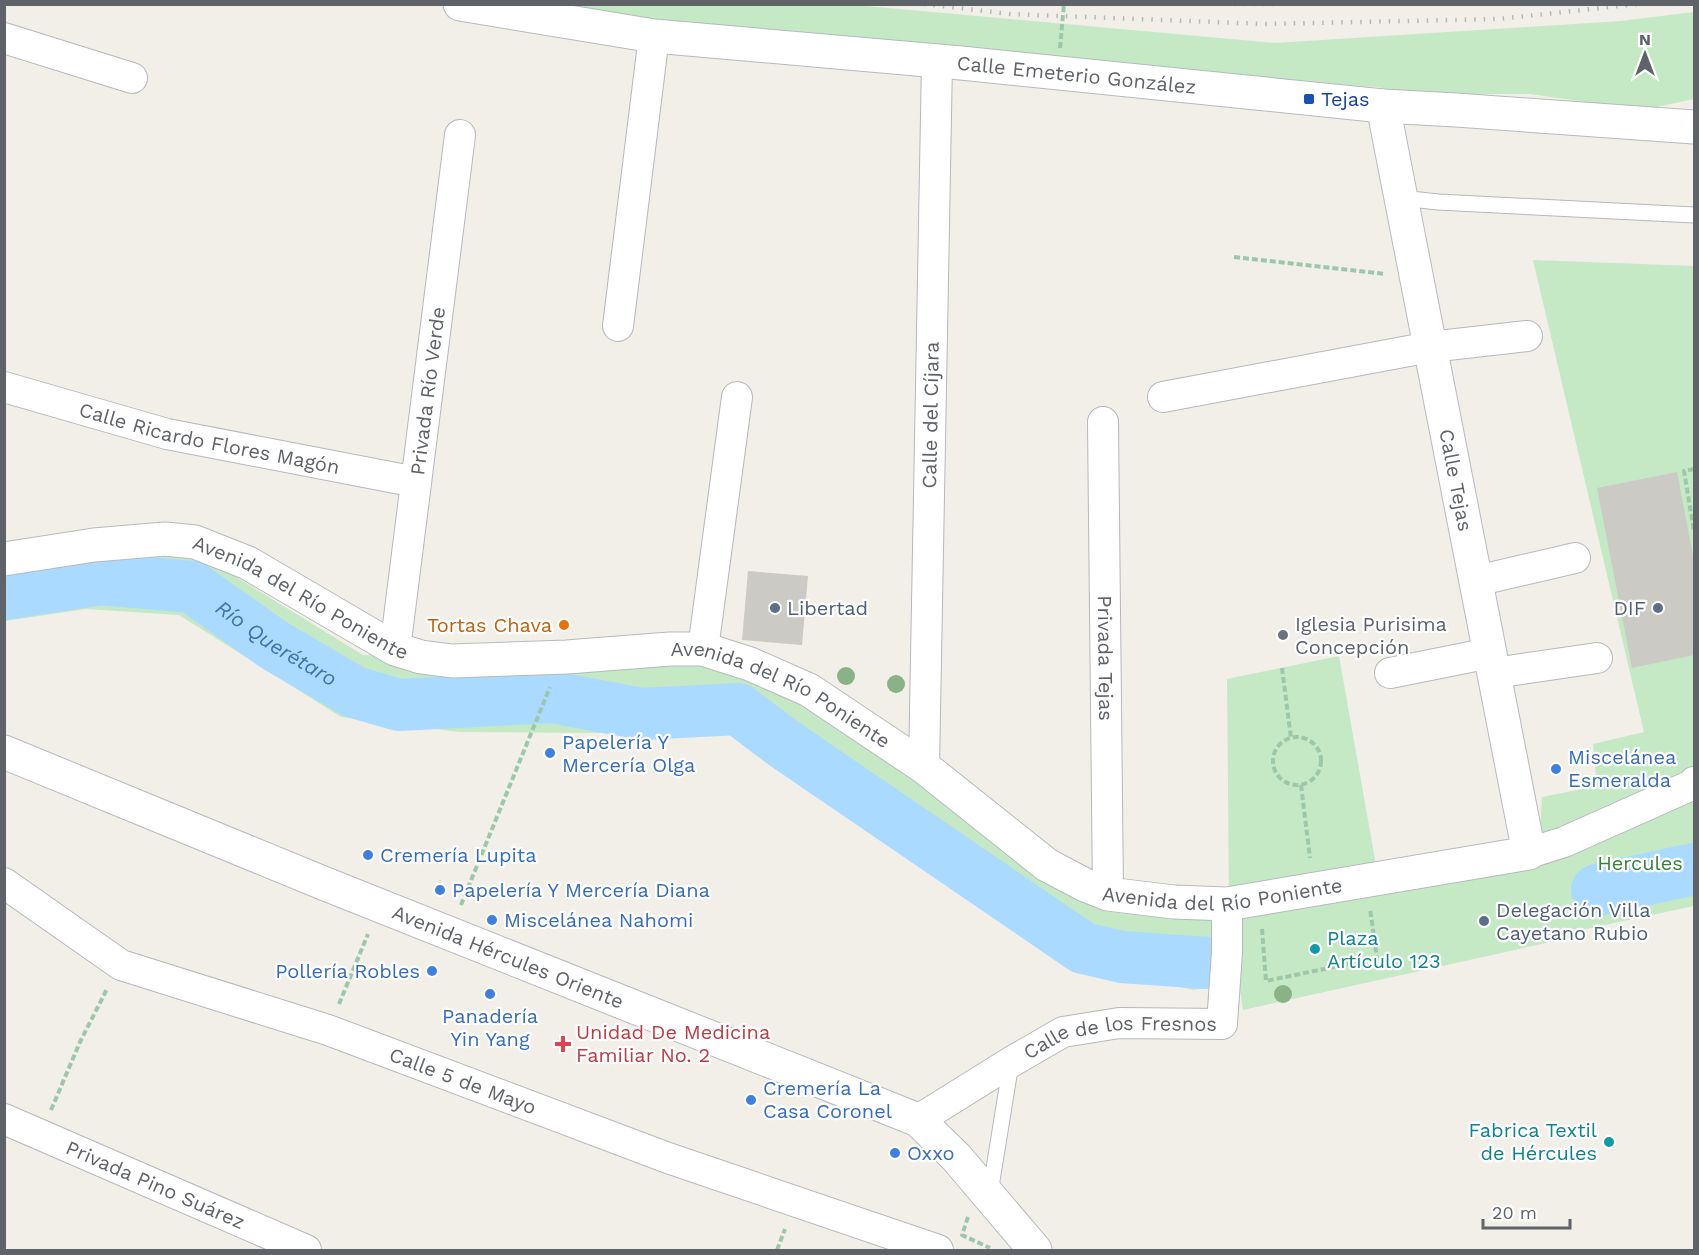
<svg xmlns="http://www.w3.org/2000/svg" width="1699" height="1255" font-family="'Work Sans',sans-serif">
<rect width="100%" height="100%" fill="#f1efe8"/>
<g fill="#c5e8c5">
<polygon points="547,5 855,5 1275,43 1621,21 1694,12 1694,99 1642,110 1530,94 1415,94 1377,87 873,49"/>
<polygon points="1533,260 1694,266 1694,906 1572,932 1573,937 1243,1010 1239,983 1193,990 1076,963 854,809 734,734 460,732 341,717 179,615 86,609 5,621 4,557 142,547 207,559 363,655 723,667 818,708 1085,889 1229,896 1227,679 1339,656 1377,871 1540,831 1542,797 1597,786 1593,744 1644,732"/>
</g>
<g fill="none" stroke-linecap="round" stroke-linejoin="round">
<g stroke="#aadaff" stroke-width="52">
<path id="s1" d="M4,594L101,579L192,587L274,645L354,692L399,705L552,697L642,714L738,709L783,743L1083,948L1122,957L1207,963"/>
<polyline points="1597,890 1694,869"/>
</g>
</g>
<g fill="#cccac5">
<polygon points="1677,472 1694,561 1694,655 1632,668 1597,488"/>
<polygon points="748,571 808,576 802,645 742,640"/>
</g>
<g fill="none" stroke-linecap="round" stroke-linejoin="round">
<g stroke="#b5b8bc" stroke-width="17">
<g id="lane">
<polyline points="1401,198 1438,202 1694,215"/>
<polyline points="990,1193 1011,1063"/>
</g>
</g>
<g stroke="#b5b8bc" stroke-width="32">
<g id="street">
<polyline points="4,38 132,78"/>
<polyline points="618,326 654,36"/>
<path id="s2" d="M4,387L167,434L416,482"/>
<polyline points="1163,397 1430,347 1527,336"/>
<path id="s3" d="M1103,422L1108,894"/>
<polyline points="1476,581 1575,558"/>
<path id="s4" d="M395,649L460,135"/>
<polyline points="703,649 737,397"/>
<polyline points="1390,673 1490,653"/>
<polyline points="1494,673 1597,658"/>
<path id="s5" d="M924,767L937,61"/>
<polyline points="1529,853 1564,842 1692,785 1694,782"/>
<path id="s6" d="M4,883L121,965L328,1030L668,1158L938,1250"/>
<path id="s7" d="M4,1119L306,1250"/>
<path id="s8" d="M918,1120L1011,1062L1063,1032L1119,1023L1222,1024L1227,952V904"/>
</g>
</g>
<g stroke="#b6babf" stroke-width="35">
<g id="secondary">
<path id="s9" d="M460,4L654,36L961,63L1383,106L1456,110L1694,127"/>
<path id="s10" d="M4,559L94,545L165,539L195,542L248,563L395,649L421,657L452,661L567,657L670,649H703L750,664L809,690L924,767L1047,865L1085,885L1108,894L1174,902L1227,904L1529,853L1383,106"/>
<path id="s11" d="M4,752L323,883L918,1120L956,1157L1035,1250"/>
</g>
</g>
<g stroke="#9cc7a9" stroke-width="4" stroke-dasharray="6 3" stroke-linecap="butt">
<polyline points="1234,257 1386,274"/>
<polyline points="1694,469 1684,471 1694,531"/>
<polyline points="1282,668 1291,738"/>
<circle cx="1297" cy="761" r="24"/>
<polyline points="1301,785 1310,858"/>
<polyline points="461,905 550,687"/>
<polyline points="1262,929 1266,981 1377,958 1370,909"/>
<polyline points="339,1004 368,934"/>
<polyline points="51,1110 80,1042 107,989"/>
<polyline points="968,1217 962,1235 990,1248"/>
<polyline points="777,1250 785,1229"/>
</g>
<use href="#lane" stroke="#fff" stroke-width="15"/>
<use href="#street" stroke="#fff" stroke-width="30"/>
<use href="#secondary" stroke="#fff" stroke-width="33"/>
<g stroke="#b6b7b8" stroke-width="4.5" stroke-dasharray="1.5 8" stroke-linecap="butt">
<polyline points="924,4 1010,14 1264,24 1499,19 1638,4"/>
<polyline points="1234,4 1282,4"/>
</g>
<polyline stroke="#9cc7a9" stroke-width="4" stroke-dasharray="6 3" stroke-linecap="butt" points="1060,48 1064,4"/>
</g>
<g fill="#89b387">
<circle cx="846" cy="676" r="9"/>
<circle cx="896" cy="684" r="9"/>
<circle cx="1283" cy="994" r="9"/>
</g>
<rect fill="#1a4fb4" stroke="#fff" stroke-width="2" x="1303" y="93" width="12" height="12" rx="3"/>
<g fill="#5c6f8a" stroke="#fff" stroke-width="2">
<circle cx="775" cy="608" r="6"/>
<circle cx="1658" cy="608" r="6"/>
<circle cx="1484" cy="921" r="6"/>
</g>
<circle fill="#e8710a" stroke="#fff" stroke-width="2" cx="564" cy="625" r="6"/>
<circle fill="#6b7280" stroke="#fff" stroke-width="2" cx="1283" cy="635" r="6"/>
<g fill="#3f7fe0" stroke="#fff" stroke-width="2">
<circle cx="550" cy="753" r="6"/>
<circle cx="1556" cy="769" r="6"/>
<circle cx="368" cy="855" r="6"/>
<circle cx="440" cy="890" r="6"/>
<circle cx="492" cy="920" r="6"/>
<circle cx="432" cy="971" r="6"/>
<circle cx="490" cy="994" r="6"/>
<circle cx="751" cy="1100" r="6"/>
<circle cx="895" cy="1153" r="6"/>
</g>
<g fill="#0f9aa8" stroke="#fff" stroke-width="2">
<circle cx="1315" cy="949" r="6"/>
<circle cx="1609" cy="1142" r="6"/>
</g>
<path fill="#e0444e" stroke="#fff" stroke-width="2" d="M560 1035h6v6h6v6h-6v6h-6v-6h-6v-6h6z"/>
<g text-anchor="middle" stroke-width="4.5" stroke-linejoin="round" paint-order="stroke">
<g font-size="20" fill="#5f6368" stroke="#fff">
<text dy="7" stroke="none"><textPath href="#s9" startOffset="621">Calle Emeterio González</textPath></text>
<text dy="7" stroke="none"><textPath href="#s4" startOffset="260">Privada Río Verde</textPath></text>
<text dy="7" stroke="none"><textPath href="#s5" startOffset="352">Calle del Cíjara</textPath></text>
<text dy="7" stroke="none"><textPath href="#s2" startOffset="212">Calle Ricardo Flores Magón</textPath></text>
<text transform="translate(1456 480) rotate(79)" y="7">Calle Tejas</text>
<text dy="7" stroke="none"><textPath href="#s10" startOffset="312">Avenida del Río Poniente</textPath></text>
<text dy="7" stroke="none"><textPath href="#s3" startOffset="236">Privada Tejas</textPath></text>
<text dy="7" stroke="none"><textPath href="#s10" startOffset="818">Avenida del Río Poniente</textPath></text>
<text dy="7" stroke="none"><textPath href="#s10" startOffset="1322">Avenida del Río Poniente</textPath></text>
<text dy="7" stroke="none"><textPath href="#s11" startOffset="544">Avenida Hércules Oriente</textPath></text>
<text dy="7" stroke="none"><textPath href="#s8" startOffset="225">Calle de los Fresnos</textPath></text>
<text dy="7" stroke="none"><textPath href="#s6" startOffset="504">Calle 5 de Mayo</textPath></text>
<text dy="7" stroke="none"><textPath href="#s7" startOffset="165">Privada Pino Suárez</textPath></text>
</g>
<g font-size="20" fill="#164399" stroke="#fff" text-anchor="start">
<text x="1321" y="106">Tejas</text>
</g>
<g font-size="20" fill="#4e5e75" stroke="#fff" text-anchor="start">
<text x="787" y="615">Libertad</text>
<text x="1646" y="615" text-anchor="end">DIF</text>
<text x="1496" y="917">Delegación Villa<tspan x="1496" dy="23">Cayetano Rubio</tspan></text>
</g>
<g font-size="20" fill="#5b616d" stroke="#fff" text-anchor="start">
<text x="1295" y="631">Iglesia Purisima<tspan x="1295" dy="23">Concepción</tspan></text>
</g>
<g font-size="20" fill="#c56008" stroke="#fff" text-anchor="end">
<text x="552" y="632">Tortas Chava</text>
</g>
<g font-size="20" fill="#366cbe" stroke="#fff" text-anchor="start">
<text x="562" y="749">Papelería Y<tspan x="562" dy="23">Mercería Olga</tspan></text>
<text x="1568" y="764">Miscelánea<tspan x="1568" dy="23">Esmeralda</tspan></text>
<text x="380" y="862">Cremería Lupita</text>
<text x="452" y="897">Papelería Y Mercería Diana</text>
<text x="504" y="927">Miscelánea Nahomi</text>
<text x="420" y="978" text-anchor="end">Pollería Robles</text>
<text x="490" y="1023" text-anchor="middle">Panadería<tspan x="490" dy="23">Yin Yang</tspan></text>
<text x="763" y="1095">Cremería La<tspan x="763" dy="23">Casa Coronel</tspan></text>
<text x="907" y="1160">Oxxo</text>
</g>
<g font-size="20" fill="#348238" stroke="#fff">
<text x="1640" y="870">Hercules</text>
</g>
<g font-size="20" fill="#0d838f" stroke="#fff" text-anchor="start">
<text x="1327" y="945">Plaza<tspan x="1327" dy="23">Artículo 123</tspan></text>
<text x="1597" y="1137" text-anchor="end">Fabrica Textil<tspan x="1597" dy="23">de Hércules</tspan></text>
</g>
<g font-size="20" fill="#be3a42" stroke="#fff" text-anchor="start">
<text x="576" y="1039">Unidad De Medicina<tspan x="576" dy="23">Familiar No. 2</tspan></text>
</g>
<g font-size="21" font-style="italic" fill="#4174aa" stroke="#fff">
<text dy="7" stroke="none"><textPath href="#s1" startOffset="291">Río Querétaro</textPath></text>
</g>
</g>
<rect width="1699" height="1255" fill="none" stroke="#5f6368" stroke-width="12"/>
<g transform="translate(1645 54)" stroke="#ffffff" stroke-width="4.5" paint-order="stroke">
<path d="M0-4.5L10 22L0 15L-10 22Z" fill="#5f6368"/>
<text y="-9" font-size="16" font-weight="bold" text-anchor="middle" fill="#5f6368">N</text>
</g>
<path d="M1483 1219v9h87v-9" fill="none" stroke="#5f6368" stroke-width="3"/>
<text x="1492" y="1219" font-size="18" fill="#5f6368" stroke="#ffffff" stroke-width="4.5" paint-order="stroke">20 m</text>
</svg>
